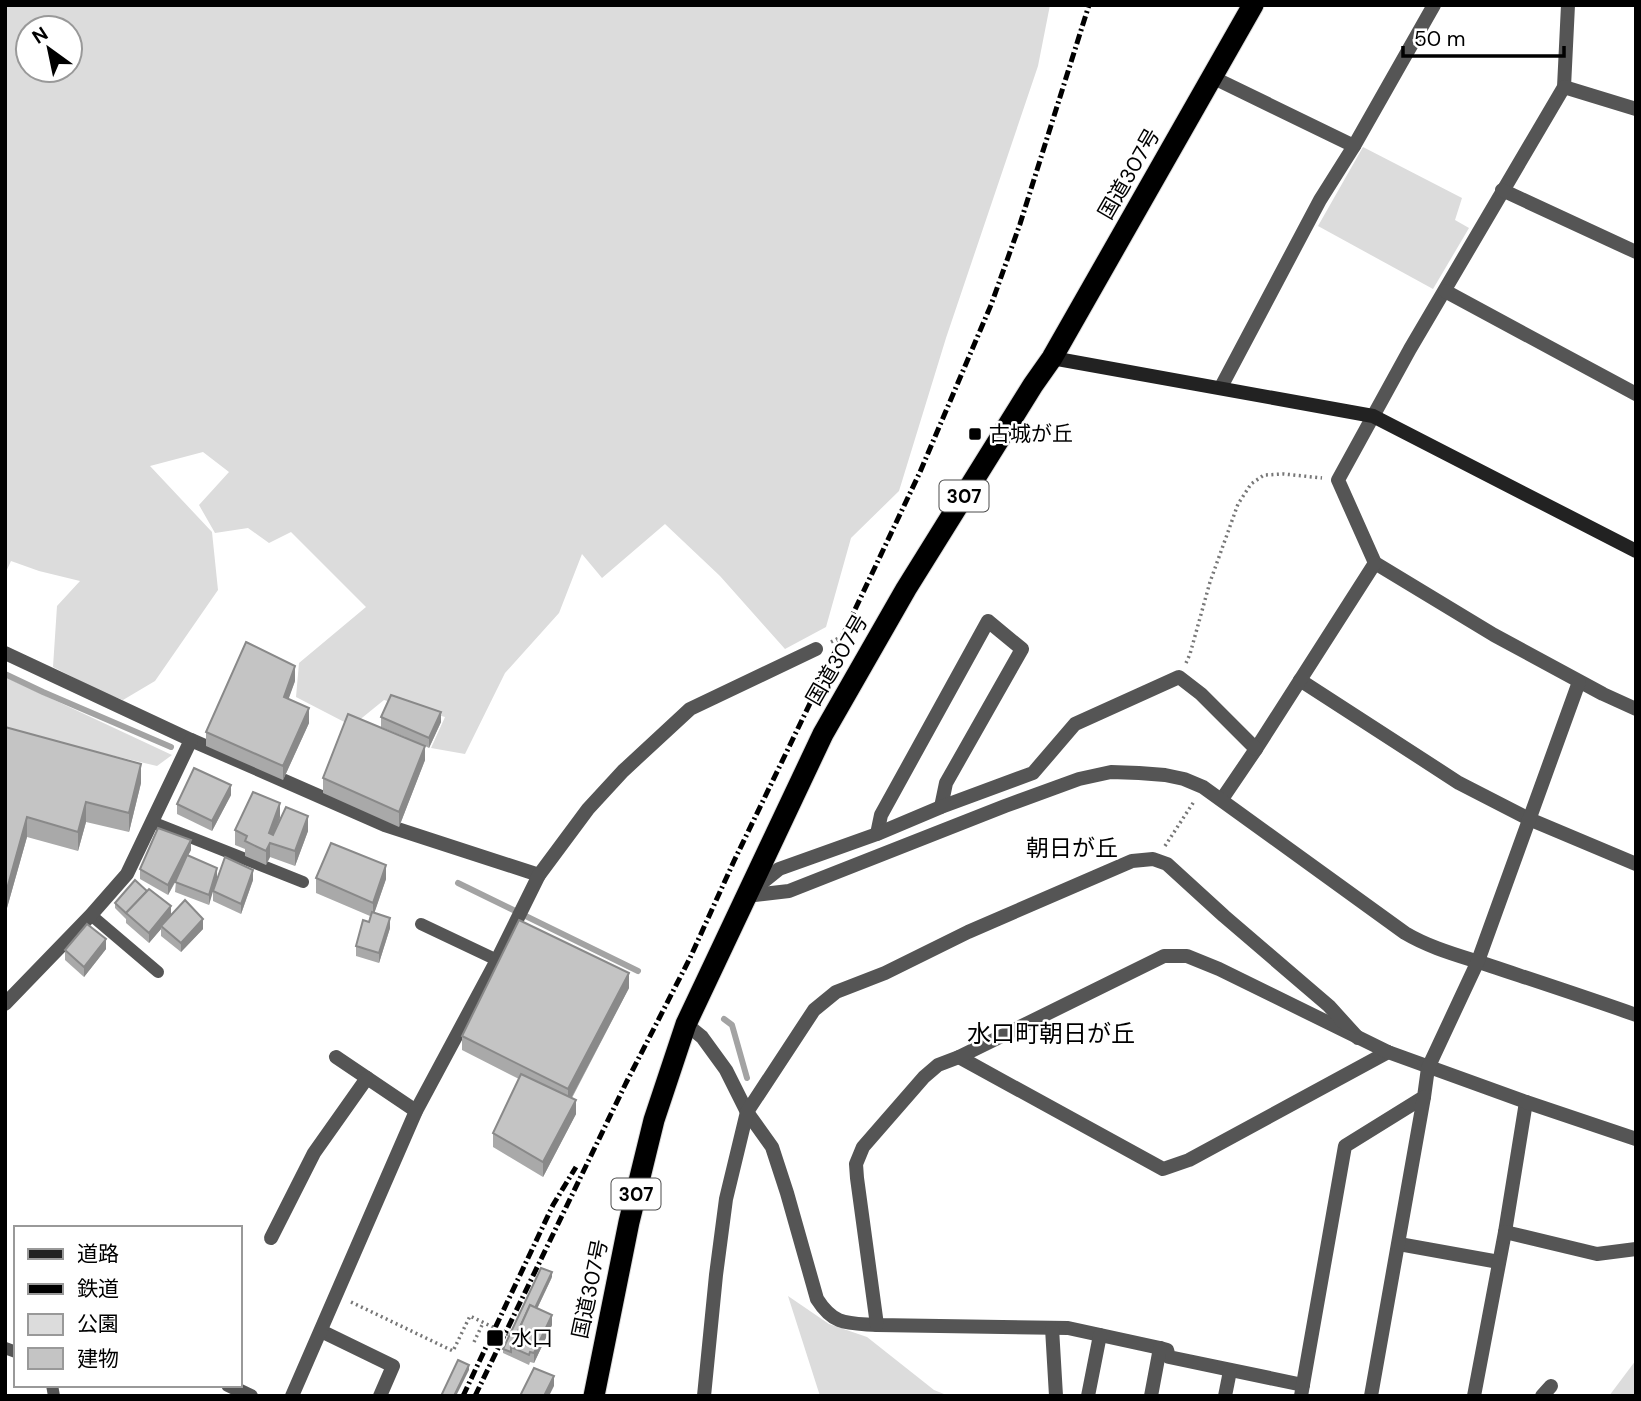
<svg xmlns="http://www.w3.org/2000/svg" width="1641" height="1401" font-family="'DM Sans','Noto Sans JP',sans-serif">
<rect width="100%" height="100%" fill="#fff"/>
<g fill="#dcdcdc" fill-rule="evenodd">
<path d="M5,5H1050L1038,66L946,338L899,491L851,538L826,627L785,649L720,576L665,524L602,578L582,554L559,613L505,673L465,754L431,748L445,717L384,700L352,726L296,697L299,663L366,607L291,532L269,543L248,528L215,533L199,505L229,472L203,452L150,466L212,532L218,590L155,681L123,700L102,692L53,667L57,606L80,581L39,571L11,561L5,574ZM28,28H70V70H28Z"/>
<polygon points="1363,147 1462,198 1455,220 1469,228 1433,289 1318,226"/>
<polygon points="5,677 172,755 157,766 85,749 5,743"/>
<polygon points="788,1296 829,1324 867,1337 934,1390 949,1396 820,1396"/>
<polygon points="1636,1360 1636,1396 1609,1396"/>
</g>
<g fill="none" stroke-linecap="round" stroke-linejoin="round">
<g stroke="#a3a3a3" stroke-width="6">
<polyline points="5,674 43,692 171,747"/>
<polyline points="458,883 638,971"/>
<polyline points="724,1019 732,1025 747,1078"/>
</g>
<g stroke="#dbdbdb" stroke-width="23">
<polyline id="highway" points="594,1396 629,1222 654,1120 686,1024 823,734 906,589 1033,385 1052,358 1253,5"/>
</g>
<g stroke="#777" stroke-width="3.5" stroke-dasharray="2 3.5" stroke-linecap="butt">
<polyline points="831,642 858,628"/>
<polyline points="1186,663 1190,654 1210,582 1238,504 1251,484 1264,475 1284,474 1322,478"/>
<polyline points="1165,846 1195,800"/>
<polyline points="351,1302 453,1351 470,1316 511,1336"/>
<polyline points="474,1342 483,1323"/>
</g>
<g stroke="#555" stroke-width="12">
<polyline points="152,822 303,882"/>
<polyline points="91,915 158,972"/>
<polyline points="421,924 497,960"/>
<polyline points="5,1348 16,1352"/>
<polyline points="52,1385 54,1396"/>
</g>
<g stroke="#555" stroke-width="14">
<polyline points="1568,5 1564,87 1410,349 1338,480 1375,563 1494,635 1603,694 1636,709"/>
<polyline points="1212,77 1354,146"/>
<polyline points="1564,87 1636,109"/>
<polyline points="1502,190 1636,252"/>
<polyline points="1445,291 1636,394"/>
<polyline points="1221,387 1320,200 1354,146 1434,5"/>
<polyline points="5,653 191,740 385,825 539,875"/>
<polyline points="1300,680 1459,783 1529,819 1636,864"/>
<polyline points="1222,799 1256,749 1375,563"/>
<polyline points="877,834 881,815 988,621 1022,649 946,783 941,807"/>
<polyline points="753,890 779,869 877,834 941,807 1033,773 1075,724 1179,677 1201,694 1256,749"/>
<path d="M746,896L789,891L1005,806L1079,779L1111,772L1139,773L1165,775L1184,779L1203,787L1405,933C1432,949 1461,956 1491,966C1539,982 1588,998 1636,1015"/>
<polyline points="5,1004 91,915 127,874 191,740"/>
<path d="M686,1024L702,1037L726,1070L747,1112L772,1147L787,1193L817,1299C834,1326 848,1323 877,1325L1068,1328L1160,1348L1167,1350L1169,1357L1303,1385"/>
<polyline points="336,1057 416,1111"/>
<polyline points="959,1057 1163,1169 1189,1160 1388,1052"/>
<polyline points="1505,1232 1526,1102"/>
<polyline points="271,1238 314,1153 367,1078"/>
<polyline points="1399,1244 1499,1262"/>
<polyline points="877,1325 857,1178 856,1164 863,1147 924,1077 938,1065 959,1057 1164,956 1187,956 1219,969 1388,1052 1526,1102 1636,1139"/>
<polyline points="1052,1328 1056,1396"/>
<polyline points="321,1331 393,1366 380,1396"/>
<polyline points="228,1385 251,1396"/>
<polyline points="292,1396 416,1111 497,960 539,875 588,809 623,771 690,709 816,649"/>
<polyline points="704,1396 716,1275 726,1199 747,1112 814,1010 836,992 885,973 968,932 1132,861 1153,859 1167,864 1224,916 1329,1006 1358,1038"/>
<polyline points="1088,1396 1100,1335"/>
<polyline points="1151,1396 1160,1348"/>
<polyline points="1225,1396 1230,1371"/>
<polyline points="1301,1396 1345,1146 1424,1097 1428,1068 1478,961 1579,682"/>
<polyline points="1371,1396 1424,1097"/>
<polyline points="1474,1396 1505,1232 1597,1254 1636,1249"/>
<polyline points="1542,1396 1551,1386"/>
</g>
<polyline stroke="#222" stroke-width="14" points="1052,358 1373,416 1636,551"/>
<use href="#highway" stroke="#000" stroke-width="21"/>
<g stroke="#000" stroke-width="5" stroke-dasharray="10 3.5 2 3.5" stroke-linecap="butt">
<polyline points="463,1396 553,1205 576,1167"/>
<polyline points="475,1396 626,1083 690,958 734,861 842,637 920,472 991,305 1020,224 1089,5"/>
</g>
</g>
<g fill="#a9a9a9">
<polygon points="295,681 288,699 309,723 283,780 206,746 206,732"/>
<polygon points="381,717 441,722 429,748 425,746 425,760 399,827 323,793 323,778 405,737 381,727"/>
<polygon points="5,727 141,783 129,832 86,822 78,851 27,837 5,915"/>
<polygon points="231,795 212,831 177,814 177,804"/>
<polygon points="280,817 308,831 295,866 270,857 266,865 245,856 245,849 235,845 235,830"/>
<polygon points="191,850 188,855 217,868 209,905 175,892 176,881 168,895 140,879 140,869"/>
<polygon points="316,878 386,879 374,913 390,928 379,963 356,956 356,946 369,922 370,916 316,893"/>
<polygon points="253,880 241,914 213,901 213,891"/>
<polygon points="115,903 171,915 203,929 181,952 161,936 161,929 149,943 126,923 126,919 115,908"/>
<polygon points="106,949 84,977 65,960 65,950"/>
<polygon points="629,988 572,1098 576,1114 543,1177 493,1147 493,1133 519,1079 462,1050 462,1036"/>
<polygon points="552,1277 537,1309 552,1325 534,1363 530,1362 529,1365 503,1353 503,1349"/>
</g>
<g fill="#898989">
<polygon points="295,666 295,681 284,712 284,697"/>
<polygon points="309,708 309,723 283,780 283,766"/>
<polygon points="441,712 441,722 429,748 429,738"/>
<polygon points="425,746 425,760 399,827 399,812"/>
<polygon points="141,764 141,783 129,832 129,813"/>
<polygon points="231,785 231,795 212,831 212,821"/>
<polygon points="86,802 86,822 78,851 78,832"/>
<polygon points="280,803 280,817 270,844 270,857 266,865 266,851 269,833"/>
<polygon points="308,816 308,831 295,866 295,851"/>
<polygon points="27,817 27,837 5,915 5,896"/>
<polygon points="191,840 191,850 168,895 168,885"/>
<polygon points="386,865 386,879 373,917 373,903"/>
<polygon points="217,868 217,878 209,905 209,895"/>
<polygon points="253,870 253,880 241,914 241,904"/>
<polygon points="171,906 171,916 161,926 161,929 149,943 149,933"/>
<polygon points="390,918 390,928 379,963 379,953"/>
<polygon points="203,919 203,929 181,952 181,943"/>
<polygon points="106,939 106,949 84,977 84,967"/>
<polygon points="629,973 629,988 568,1104 568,1089"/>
<polygon points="576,1100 576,1114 543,1177 543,1162"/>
<polygon points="552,1272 552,1277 533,1317 533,1312"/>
<polygon points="552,1315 552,1325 534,1363 534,1353"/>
<polygon points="469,1365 469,1370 456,1396 454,1396"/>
<polygon points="554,1376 554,1386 549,1396 544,1396"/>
</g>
<g fill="#c4c4c4" stroke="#898989" stroke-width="2">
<polygon points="246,642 295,666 284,697 309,708 283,766 206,732"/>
<polygon points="391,695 441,712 429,738 381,717"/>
<polygon points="348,714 425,746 399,812 323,778"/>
<polygon points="5,727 141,764 129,813 86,802 78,832 27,817 5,896"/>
<polygon points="194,768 231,785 212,821 177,804"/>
<polygon points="253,792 280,803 269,833 273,835 286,807 308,816 295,851 270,843 266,851 245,841 247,836 235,830"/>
<polygon points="158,828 191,840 168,885 140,869"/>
<polygon points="331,843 386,865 373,903 316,878"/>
<polygon points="187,855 217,868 209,895 175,882"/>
<polygon points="225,857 253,870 241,904 213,891"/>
<polygon points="135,880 147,891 126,913 127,914 115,903"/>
<polygon points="149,889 171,906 149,933 126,913"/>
<polygon points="185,900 203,919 181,943 161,926"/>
<polygon points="372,912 390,918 379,953 356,946 363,920 369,922"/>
<polygon points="519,920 629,973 568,1089 462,1036"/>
<polygon points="87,924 106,939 84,967 65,950"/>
<polygon points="521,1074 576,1100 543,1162 493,1133"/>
<polygon points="541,1268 552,1272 535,1308 530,1305 511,1347 511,1352 503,1349"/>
<polygon points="530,1305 552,1315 534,1353 530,1352 529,1355 511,1347"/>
<polygon points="458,1360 469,1365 454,1396 441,1396"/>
<polygon points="534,1368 554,1376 544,1396 520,1396"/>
</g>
<g fill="#000" stroke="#fff" stroke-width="2.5">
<rect x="968" y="427" width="14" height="14" rx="3.5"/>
<rect x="486" y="1329" width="18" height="18" rx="3.5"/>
</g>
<g text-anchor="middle" stroke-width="5" stroke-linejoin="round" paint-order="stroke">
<g fill="#fff" stroke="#4c4c4c" stroke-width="2">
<rect x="939.5" y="480.5" width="49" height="31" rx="5"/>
<rect x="611.5" y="1178.5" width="49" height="31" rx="5"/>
</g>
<g font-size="19" font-weight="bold" fill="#000">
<text x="964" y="503">307</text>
<text x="636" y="1201">307</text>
</g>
<g font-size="21" fill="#000" stroke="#fff">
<text transform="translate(1129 174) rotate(-60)" y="7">国道307号</text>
<text transform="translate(837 660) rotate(-60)" y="7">国道307号</text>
<text transform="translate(590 1289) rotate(-78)" y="7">国道307号</text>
</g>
<g font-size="21" fill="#000" stroke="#fff" text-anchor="start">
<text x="989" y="441">古城が丘</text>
<text x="511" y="1345">水口</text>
</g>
<g font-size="23" fill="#000" stroke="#fff">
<text x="1072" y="856">朝日が丘</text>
</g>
<g font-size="24" fill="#000" stroke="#fff">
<text x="1051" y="1042">水口町朝日が丘</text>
</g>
</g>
<rect width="1641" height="1401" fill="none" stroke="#000000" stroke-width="14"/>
<rect x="14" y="1226" width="228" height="161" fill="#ffffff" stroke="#999999" stroke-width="2"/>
<rect x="28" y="1249" width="35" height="10" fill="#222222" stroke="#999999" stroke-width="2"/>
<text x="77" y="1261" font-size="21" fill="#000000">道路</text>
<rect x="28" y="1284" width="35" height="10" fill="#000000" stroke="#999999" stroke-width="2"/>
<text x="77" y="1296" font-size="21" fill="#000000">鉄道</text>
<rect x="28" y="1314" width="35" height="21" fill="#dcdcdc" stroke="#999999" stroke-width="2"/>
<text x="77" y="1331" font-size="21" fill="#000000">公園</text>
<rect x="28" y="1348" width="35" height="21" fill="#c4c4c4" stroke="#999999" stroke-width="2"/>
<text x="77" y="1366" font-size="21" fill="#000000">建物</text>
<g transform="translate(49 49) rotate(327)"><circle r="33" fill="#ffffff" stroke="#999999" stroke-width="2"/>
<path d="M0-5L12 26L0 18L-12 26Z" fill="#000000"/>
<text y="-10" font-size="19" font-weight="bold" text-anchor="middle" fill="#000000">N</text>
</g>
<path d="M1403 46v10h161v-10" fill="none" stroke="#000000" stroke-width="3.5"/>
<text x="1414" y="46" font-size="21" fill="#000000" stroke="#ffffff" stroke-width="5" paint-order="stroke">50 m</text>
</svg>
